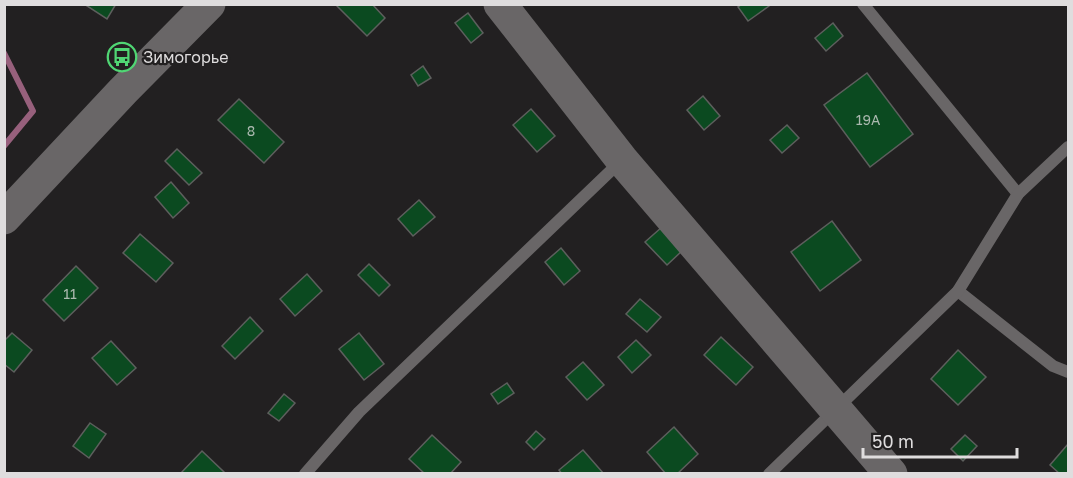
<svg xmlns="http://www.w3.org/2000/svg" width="1073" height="478" font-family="'Golos Text',sans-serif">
<rect width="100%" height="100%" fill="#222021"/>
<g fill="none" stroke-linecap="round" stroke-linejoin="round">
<polyline stroke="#97607c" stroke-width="6" points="4,53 33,111 4,146"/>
</g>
<g fill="#0b4a20" stroke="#5d5f5d" stroke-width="1.5">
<polygon points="84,4 116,4 107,19"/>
<polygon points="339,4 372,4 385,18 367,36 337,6"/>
<polygon points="742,4 768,4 769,6 748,21 738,7"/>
<polygon points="468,13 483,33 471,43 455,23"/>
<polygon points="833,23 843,36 826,51 815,38"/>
<polygon points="423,66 431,78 418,86 411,75"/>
<polygon points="867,73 913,134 870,167 824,105"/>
<polygon points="703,96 720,116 704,130 687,110"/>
<polygon points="239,99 284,142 264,163 218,120"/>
<polygon points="531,109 555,136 537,152 513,125"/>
<polygon points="787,125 799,138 782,153 770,140"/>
<polygon points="177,149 202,173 189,185 165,161"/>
<polygon points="171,182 189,203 173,218 155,197"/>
<polygon points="419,200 435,217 413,236 398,219"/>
<polygon points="832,221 861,260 820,291 791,252"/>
<polygon points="662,227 683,250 667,265 645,242"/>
<polygon points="140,234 173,263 156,282 123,253"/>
<polygon points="561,248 580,271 564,285 545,262"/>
<polygon points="369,264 390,285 379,296 358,275"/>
<polygon points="76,266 98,288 64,321 43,300"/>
<polygon points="307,274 322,291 295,316 280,299"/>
<polygon points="640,299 661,317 647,332 626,314"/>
<polygon points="250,317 263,331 235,359 222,346"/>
<polygon points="12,333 32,350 14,372 4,364 4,341"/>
<polygon points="359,333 384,364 364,380 339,349"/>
<polygon points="721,337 753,367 736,385 704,355"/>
<polygon points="636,340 651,355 632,373 618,357"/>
<polygon points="111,341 136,368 117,385 92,358"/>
<polygon points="958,350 986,377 958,405 931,379"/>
<polygon points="583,362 604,385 587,400 566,377"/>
<polygon points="507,383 514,393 498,404 491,394"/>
<polygon points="284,394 295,403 279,421 268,413"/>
<polygon points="90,423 106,434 89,458 73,446"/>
<polygon points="674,427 698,454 677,474 666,474 647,452"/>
<polygon points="536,431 545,439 534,450 526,442"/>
<polygon points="432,435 461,462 450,474 425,474 409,459"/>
<polygon points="965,435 977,446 963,461 951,449"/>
<polygon points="1068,444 1068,474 1060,474 1050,465"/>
<polygon points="583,450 604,474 562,474 559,470"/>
<polygon points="202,451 224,472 223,474 180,474"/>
</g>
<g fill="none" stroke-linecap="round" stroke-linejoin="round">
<g stroke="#696667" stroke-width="12">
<polyline points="863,4 1018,194"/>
<polyline points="958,291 1053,366 1068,372"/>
<polyline points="305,474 359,412 622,160"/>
<polyline points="769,474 958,291 1018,194 1068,147"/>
</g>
<g stroke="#696667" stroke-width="33">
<polyline points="500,4 622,160 891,474"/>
<polyline points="4,218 123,91 209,4"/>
</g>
</g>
<defs>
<g id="bus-ring" transform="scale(1.5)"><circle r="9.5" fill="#222021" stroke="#50d674" stroke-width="1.5"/><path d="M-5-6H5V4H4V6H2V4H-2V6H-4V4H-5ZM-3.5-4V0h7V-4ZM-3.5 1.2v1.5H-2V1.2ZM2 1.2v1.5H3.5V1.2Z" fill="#50d674"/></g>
</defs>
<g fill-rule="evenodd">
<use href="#bus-ring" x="122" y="57"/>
</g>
<g text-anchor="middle" stroke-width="4.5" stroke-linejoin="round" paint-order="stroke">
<g font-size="14" fill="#aab8ae">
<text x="868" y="125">19А</text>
<text x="251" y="136">8</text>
<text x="70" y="299">11</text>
</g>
<g font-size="16" fill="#dfddde" stroke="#222021" text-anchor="start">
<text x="143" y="63">Зимогорье</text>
</g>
</g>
<rect width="1073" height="478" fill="none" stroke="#dfddde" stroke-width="12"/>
<path d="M863 448v9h154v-9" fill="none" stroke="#dfddde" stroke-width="3"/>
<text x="872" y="448" font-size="18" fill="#dfddde" stroke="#222021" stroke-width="4.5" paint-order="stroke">50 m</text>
</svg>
